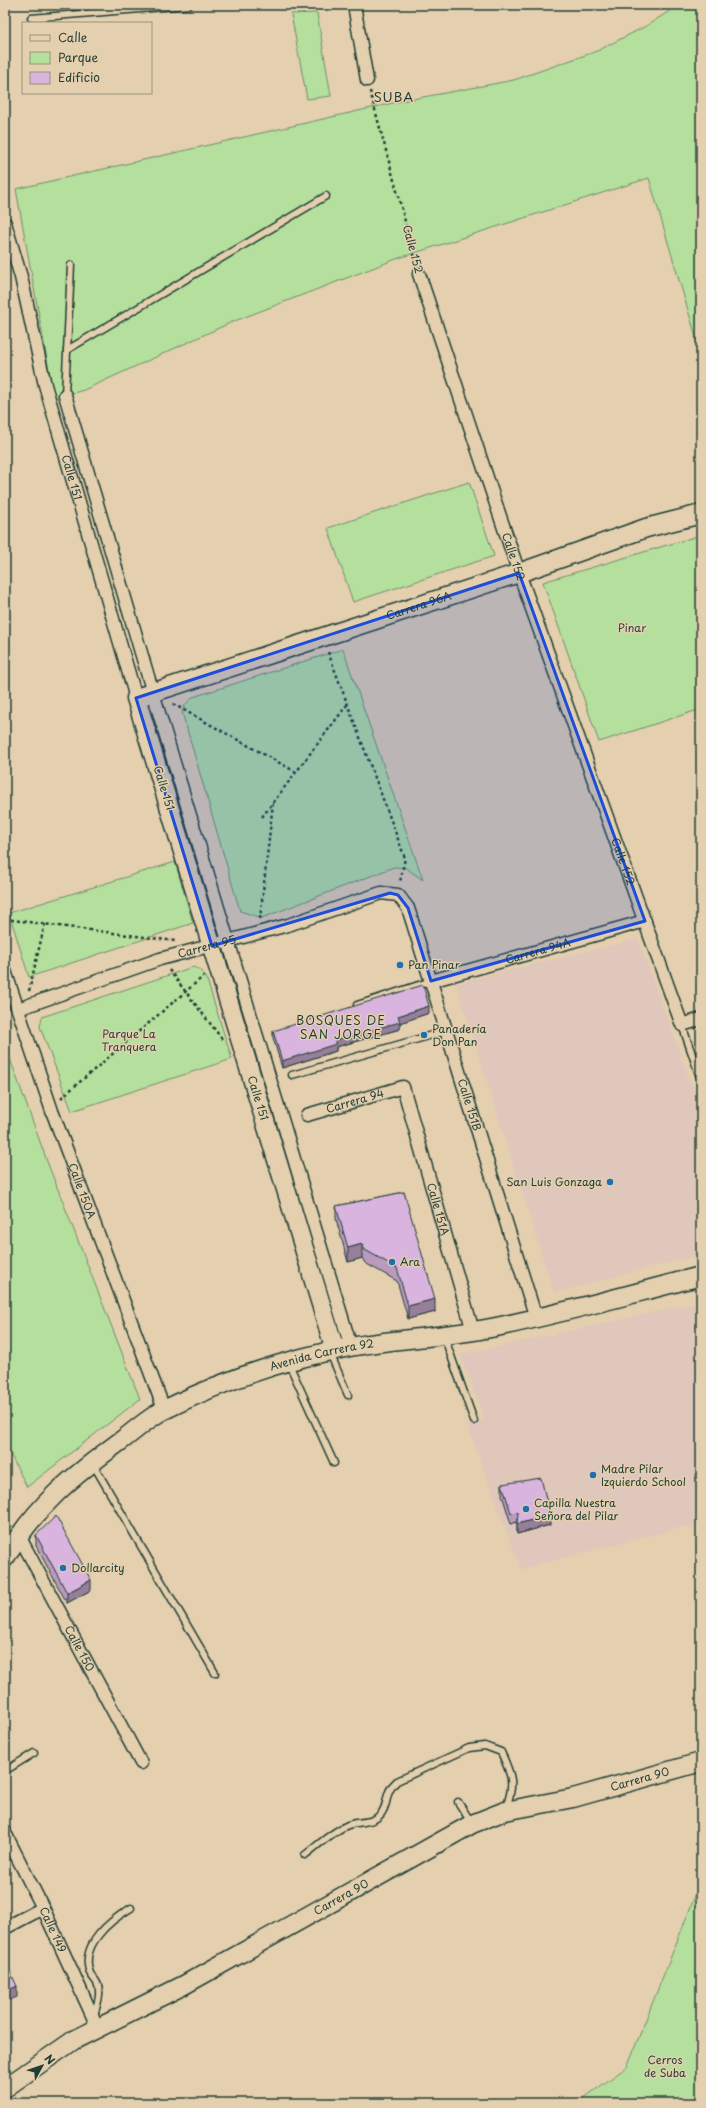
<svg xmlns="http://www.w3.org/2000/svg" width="706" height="2108" font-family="'Playpen Sans',sans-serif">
<rect width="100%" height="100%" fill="#e4cfae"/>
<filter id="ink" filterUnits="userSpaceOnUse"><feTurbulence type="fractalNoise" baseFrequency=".025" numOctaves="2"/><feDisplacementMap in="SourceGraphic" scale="8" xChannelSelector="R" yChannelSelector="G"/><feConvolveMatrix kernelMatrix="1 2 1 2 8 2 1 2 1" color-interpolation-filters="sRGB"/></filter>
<g filter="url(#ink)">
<g fill="#e0c7bc">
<polygon points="638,939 701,1111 701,1254 554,1293 456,983"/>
<polygon points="701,1302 701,1529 685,1526 521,1569 467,1425 484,1418 460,1355"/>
</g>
<g fill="#b5df9d" stroke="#6a8e68">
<polygon points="679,5 701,5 701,354 649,178 396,259 232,322 84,390 54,398 16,189 402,101 514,80 597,51 646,26"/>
<polygon points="317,13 331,96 307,99 291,14"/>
<polygon points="469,482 494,556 353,602 328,528"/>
<polygon points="701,535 701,709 599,742 543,582"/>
<polygon points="343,649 423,880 406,868 394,867 262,918 240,911 182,712 185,705 193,697"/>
<polygon points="175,862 193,923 29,977 9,913"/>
<polygon points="193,967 201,970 206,977 232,1059 72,1111 40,1027 42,1017"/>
<polygon points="5,1045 48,1164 140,1399 27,1487 5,1444"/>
<polygon points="701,1881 701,2103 577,2103 627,2067"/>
</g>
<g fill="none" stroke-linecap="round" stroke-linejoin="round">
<g stroke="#1f3d34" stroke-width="9">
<g id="lane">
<polyline points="31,18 189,5"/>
<polyline points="67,350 326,196"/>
<polyline points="65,395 71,265"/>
<polyline points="357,1005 431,981"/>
<polyline points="682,1025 701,1080"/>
<polyline points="292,1075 446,1031"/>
<polyline points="444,1336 474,1421"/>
<polyline points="330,1353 348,1395"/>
<polyline points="289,1364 334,1463"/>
<polyline points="93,1464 215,1673"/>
<polyline points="5,1771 34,1753"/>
<polyline points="458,1802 471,1822"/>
<path d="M305,1855C318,1845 333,1831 348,1825C358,1821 372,1824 380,1815C390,1804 383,1793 397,1781L469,1748L485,1746L501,1752C512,1776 515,1783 506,1808"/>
<path d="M94,2015C97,2005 102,1993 97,1983C95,1979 91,1976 90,1973C79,1945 111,1920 131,1908"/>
</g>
</g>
<g stroke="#1f3d34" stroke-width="15">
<g id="street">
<polyline points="354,5 367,80"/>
<path id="s1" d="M5,223L21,277L45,385L136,698"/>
<path id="s2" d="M419,274L519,573L682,1025L701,1019"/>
<polyline points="65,395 153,693 351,1347"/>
<path id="s3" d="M5,971L52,1111L164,1409"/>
<path id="s4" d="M431,981L645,921"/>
<path id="s5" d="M18,1009L160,959L288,925L381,893L398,895L408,908L536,1318"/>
<path id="s6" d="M307,1115L403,1087L473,1331"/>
<path id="s7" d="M18,1534L141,1763"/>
<path id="s8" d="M5,1833L43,1908L93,2017L96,2029"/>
<polyline points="5,1928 43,1908"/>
</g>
</g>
<g stroke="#1f3d34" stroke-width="21">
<g id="secondary">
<path id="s9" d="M335,1350L136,698L519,573L646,528L701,514"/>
<path id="s10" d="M5,1558C36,1505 73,1476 122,1440C136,1430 150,1416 166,1409C224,1380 287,1359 350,1347C400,1338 451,1337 501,1326C568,1312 634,1293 701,1276"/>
<path id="s11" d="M5,2088L74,2040L184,1985L472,1824L505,1811L573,1798L701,1762"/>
</g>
</g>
<g stroke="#1f3d34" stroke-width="2.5" stroke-dasharray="3 3" stroke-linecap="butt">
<polyline points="370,91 416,262"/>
<polyline points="328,652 405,858 400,882"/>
<polyline points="173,704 296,772"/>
<polyline points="262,817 347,705"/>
<polyline points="5,919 175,941"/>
<polyline points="260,919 273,803"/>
<polyline points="169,970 222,1039"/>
<polyline points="29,991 45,923"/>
<polyline points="61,1098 205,975"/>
</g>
<use href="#lane" stroke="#e4cfae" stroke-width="6"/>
<use href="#street" stroke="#e4cfae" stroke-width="12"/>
<use href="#secondary" stroke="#e4cfae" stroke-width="18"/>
</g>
<g fill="#ba9bbf" stroke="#1f3d34">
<polygon points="429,1013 400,1023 400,1029 336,1047 336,1051 282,1068 273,1038 273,1031"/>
<polygon points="404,1192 435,1312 408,1319 397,1281 365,1263 362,1258 348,1262 336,1219 336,1206"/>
<polygon points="502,1484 550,1525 517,1534 517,1522 511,1524 502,1495"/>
<polygon points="36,1535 91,1590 67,1603 36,1546"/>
</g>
<g fill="#977e9b" stroke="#1f3d34">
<polygon points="429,1006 429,1013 400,1023 400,1029 336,1047 336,1051 282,1068 282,1061 398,1016"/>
<polygon points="362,1244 362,1258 348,1262 348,1248"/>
<polygon points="435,1299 435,1312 408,1319 408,1306"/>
<polygon points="550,1515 550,1525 517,1534 517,1524"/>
<polygon points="91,1580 91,1590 67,1603 67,1593"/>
<polygon points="17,1986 17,1997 5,2002 5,1992"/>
</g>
<g fill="#d8b4de" stroke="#1f3d34">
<polygon points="423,985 429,1006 398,1016 400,1022 335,1040 336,1044 282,1061 273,1031"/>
<polygon points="404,1192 435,1299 408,1306 397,1268 365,1250 362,1244 348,1248 336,1206"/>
<polygon points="541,1478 550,1515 517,1524 518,1512 511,1513 502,1484"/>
<polygon points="56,1516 91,1580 67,1593 36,1535"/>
<polygon points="5,1961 17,1986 5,1992"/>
</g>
</g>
<path fill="#1d4ed8" fill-opacity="0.2" stroke="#1d4ed8" stroke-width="3" stroke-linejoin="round" d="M519,573L645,921L431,981L408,908L398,895L390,893L212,946L136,698Z"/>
<g fill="#1f6fb2" stroke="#e4cfae" stroke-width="1.5">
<circle cx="400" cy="965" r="4"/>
<circle cx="424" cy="1035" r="4"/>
<circle cx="610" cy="1182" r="4"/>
<circle cx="392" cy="1262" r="4"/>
<circle cx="593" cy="1475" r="4"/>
<circle cx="526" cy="1509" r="4"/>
<circle cx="63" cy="1568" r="4"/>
</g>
<g text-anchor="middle" stroke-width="3" stroke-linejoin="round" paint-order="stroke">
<g font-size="11" fill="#1f3d34" stroke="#e4cfae">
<text transform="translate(413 249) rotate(75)" y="4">Calle 152</text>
<text dy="4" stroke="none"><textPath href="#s1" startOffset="263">Calle 151</textPath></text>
<text dy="4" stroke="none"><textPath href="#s2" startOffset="298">Calle 152</textPath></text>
<text dy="4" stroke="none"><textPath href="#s9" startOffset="979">Carrera 96A</textPath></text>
<text transform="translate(164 788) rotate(73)" y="4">Calle 151</text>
<text dy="4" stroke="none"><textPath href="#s2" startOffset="622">Calle 152</textPath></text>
<text dy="4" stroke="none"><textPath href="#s5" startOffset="199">Carrera 95</textPath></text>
<text dy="4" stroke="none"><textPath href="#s4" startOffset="111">Carrera 94A</textPath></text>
<text transform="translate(258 1098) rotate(73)" y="4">Calle 151</text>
<text dy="4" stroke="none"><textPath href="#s6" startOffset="50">Carrera 94</textPath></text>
<text dy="4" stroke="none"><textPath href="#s5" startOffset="621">Calle 151B</textPath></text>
<text dy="4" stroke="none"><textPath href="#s3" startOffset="233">Calle 150A</textPath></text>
<text dy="4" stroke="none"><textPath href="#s6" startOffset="227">Calle 151A</textPath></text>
<text dy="4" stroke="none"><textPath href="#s10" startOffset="387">Avenida Carrera 92</textPath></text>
<text dy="4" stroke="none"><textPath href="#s7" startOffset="130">Calle 150</textPath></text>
<text dy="4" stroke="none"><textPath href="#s11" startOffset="711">Carrera 90</textPath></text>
<text dy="4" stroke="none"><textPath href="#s11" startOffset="387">Carrera 90</textPath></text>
<text dy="4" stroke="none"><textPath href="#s8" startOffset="108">Calle 149</textPath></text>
</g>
<g font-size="11" fill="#264539" stroke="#e4cfae">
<text x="632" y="632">Pinar</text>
<text x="129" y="1038">Parque La<tspan x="129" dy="13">Tranquera</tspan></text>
<text x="665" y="2064">Cerros<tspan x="665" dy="13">de Suba</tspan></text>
</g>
<g font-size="11" fill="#1f3d34" stroke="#e4cfae" text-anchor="start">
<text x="408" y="969">Pan Pinar</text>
<text x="432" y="1033">Panadería<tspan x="432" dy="13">Don Pan</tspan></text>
<text x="602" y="1186" text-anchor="end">San Luis Gonzaga</text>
<text x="400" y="1266">Ara</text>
<text x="601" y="1473">Madre Pilar<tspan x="601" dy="13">Izquierdo School</tspan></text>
<text x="534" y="1507">Capilla Nuestra<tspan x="534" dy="13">Señora del Pilar</tspan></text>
<text x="71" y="1572">Dollarcity</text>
</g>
<g font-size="12" letter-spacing="1" fill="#1f3d34" stroke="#e4cfae">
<text x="341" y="1025">BOSQUES DE<tspan x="341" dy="14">SAN JORGE</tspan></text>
</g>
<g font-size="13" letter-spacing="1" fill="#1f3d34" stroke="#e4cfae">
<text x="394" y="102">SUBA</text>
</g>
</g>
<rect width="706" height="2108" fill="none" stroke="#e4cfae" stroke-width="20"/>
<rect x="10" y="10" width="686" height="2088" fill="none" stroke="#1f3d34" stroke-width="1.5" filter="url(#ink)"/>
<rect x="22" y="22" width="130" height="72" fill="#e4cfae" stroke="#95957d"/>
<rect x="30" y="35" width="20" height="6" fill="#e4cfae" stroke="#95957d"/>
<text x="58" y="42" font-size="12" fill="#1f3d34">Calle</text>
<rect x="30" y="52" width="20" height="12" fill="#b5df9d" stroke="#95957d"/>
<text x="58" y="62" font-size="12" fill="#1f3d34">Parque</text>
<rect x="30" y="72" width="20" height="12" fill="#d8b4de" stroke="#95957d"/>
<text x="58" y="82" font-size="12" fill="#1f3d34">Edificio</text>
<g transform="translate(42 2066) rotate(50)" stroke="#e4cfae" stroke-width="3" paint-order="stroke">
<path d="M0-3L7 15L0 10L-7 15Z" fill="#1f3d34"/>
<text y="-6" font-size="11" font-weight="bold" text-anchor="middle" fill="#1f3d34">N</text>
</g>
</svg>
